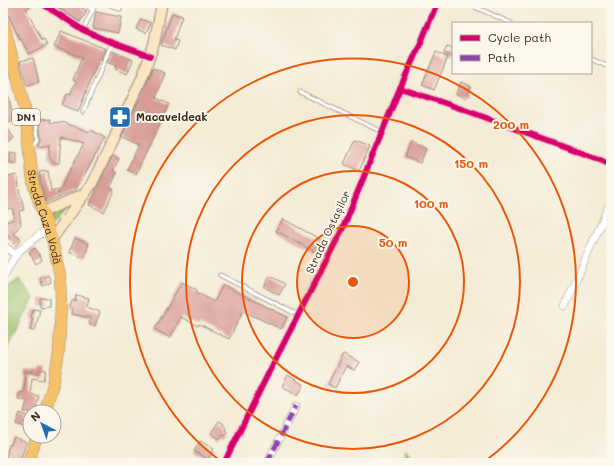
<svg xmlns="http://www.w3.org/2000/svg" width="614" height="466" font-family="Mali,sans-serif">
<rect width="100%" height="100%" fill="#fbf7ec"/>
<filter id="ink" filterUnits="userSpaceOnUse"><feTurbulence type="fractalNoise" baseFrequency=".025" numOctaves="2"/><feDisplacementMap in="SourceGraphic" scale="8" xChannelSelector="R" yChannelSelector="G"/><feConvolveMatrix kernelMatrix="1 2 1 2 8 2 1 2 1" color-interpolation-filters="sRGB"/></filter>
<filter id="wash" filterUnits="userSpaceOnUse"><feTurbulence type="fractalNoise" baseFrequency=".012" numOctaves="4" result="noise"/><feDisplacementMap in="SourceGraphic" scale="16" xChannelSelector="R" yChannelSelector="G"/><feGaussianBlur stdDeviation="0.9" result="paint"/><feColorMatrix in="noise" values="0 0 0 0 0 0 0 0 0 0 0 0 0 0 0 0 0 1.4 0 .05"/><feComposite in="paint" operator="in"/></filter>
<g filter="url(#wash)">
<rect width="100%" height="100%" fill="#f4ebd5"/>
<g fill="#9bc36e" stroke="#6b7646">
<polygon points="63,208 65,210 53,224 49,217"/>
<polygon points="19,279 34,298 3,358 3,291"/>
<polygon points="406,450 418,463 402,463"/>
</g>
<g id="blocks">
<g fill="#d89b96">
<polygon points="3,3 35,3 26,9 42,40 44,39 47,45 29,54 21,39 20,40 9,16 4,10 7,9"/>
<polygon points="51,3 78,3 81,5 80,7 87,11 80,22"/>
<polygon points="96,12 121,17 118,33 93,28"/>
<polygon points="172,13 182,16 174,40 178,41 175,50 161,45"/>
<polygon points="141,19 151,23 146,33 136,29"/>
<polygon points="61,31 106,49 101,60 99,59 78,112 62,105 67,94 70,95 76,81 73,80 82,57 54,47"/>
<polygon points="447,46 453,48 453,57 444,53"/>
<polygon points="112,51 133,60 127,74 115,69 116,66 107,62"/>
<polygon points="436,52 448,57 434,90 422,85"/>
<polygon points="33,58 39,82 27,85 20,61"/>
<polygon points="153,68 165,73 156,98 169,104 136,174 127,170 139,145 122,137 147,83"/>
<polygon points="461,82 471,86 466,98 456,94"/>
<polygon points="9,97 11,109 17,116 5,125 14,138 3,147 3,100"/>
<polygon points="50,119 50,123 62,122 90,132 91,130 105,138 84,176 75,190 46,202 42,188 39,172 48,171 51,191 58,189 58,194 61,188 63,187 62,185 84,144 61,137 59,163 53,163 49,155 50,144 39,146 39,143 41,139 39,120"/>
<polygon points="355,140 370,146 359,171 344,164"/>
<polygon points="411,142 426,149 420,163 405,157"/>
<rect x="10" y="153" width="7" height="10"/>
<polygon points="113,156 119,159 113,171 117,173 110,188 114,190 104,212 89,205"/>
<polygon points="17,175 19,186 18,186 24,210 19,211 21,224 14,233 21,240 16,246 10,240 3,223 15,219 12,208 3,210 3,178"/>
<polygon points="283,219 329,244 323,256 276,231"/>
<polygon points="75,238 89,244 84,258 69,252"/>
<polygon points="35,248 42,260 36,264 29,252"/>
<polygon points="48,275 51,282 43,286 40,279"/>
<polygon points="270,276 285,284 279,295 264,287"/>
<polygon points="182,282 197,290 196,292 214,302 223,285 287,317 281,329 243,311 229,339 199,324 198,326 181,317 170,338 155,329"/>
<polygon points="76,295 89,298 87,307 100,312 95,326 89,324 91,318 72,314 73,309 70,308 72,301 75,301"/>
<polygon points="40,298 49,298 49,306 40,307"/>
<polygon points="33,309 40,310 35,331 30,330 33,318 31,317"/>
<polygon points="343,354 359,362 354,370 346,366 335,388 328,384"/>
<polygon points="40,369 46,370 44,380 32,378 30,394 39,396 35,412 24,412 27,401 18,399 20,392 23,393 26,378 24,377 25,371 39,373"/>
<polygon points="288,375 304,385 298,395 282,386"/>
<polygon points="20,413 28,416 24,427 16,424"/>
<polygon points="219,421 224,424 223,425 226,428 225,430 228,432 225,436 222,435 220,439 211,433"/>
<polygon points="14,437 26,442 24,450 19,463 4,463 8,451 7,451 10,444 11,445"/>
<polygon points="200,441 214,449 208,459 194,451"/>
</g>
</g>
</g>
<g filter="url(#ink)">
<use href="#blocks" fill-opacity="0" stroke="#988a7a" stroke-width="1"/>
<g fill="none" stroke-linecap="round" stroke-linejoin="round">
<g stroke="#988a7a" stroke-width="5">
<g id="lane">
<polyline points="85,3 93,11"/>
<polyline points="106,3 120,9"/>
<polyline points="466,3 511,23"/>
<polyline points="83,30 96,3"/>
<polyline points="591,59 611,68"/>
<polyline points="300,92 382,132"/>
<polyline points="28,112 36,118 38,139 33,147"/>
<polyline points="83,112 112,43"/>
<polyline points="220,275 298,315"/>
</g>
</g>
<g stroke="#988a7a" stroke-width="8">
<g id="street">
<polyline points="41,3 83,30 108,41 150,56"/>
<polyline points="400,88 462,109 596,158 611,165"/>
<polyline points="3,245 16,255"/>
<path d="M3,278C7,270 11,262 16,255C25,244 38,236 49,228"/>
<polyline points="565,306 611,201"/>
<polyline points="224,463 271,368 343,228 400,88 422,40 437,3"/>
<polyline points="267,463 296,406"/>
</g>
</g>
<g stroke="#988a7a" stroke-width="12">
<g id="secondary">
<polyline points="43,212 84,194"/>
<polyline points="52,239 91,185 112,143 141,80 146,67 154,44 162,3"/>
</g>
</g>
<g stroke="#988a7a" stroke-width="12">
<g id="primary">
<path id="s1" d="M3,22L6,32L25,109L28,130L32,175L35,190L52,239L60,276L61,301L59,352L54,380L45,412"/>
<polyline points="28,463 37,436"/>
</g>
</g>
<use href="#lane" stroke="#fff" stroke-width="3.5"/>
<use href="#street" stroke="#fff" stroke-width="7"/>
<use href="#secondary" stroke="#fbe6c4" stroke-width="10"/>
<use href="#primary" stroke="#f5c16b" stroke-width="11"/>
<polyline stroke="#8e44ad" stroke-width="5" stroke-dasharray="10 5" stroke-linecap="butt" points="267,463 296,406"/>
<g stroke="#fbf7ec" stroke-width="8">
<g id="cycleway">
<polyline points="41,3 83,30 108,41 150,56"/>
<polyline points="400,88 462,109 596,158 611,165"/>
<polyline points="224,463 271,368 343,228 400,88 422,40 437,3"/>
</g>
</g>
<use href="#cycleway" stroke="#d6006c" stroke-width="6"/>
</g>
</g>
<circle cx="353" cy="282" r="56" fill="#e8590c" fill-opacity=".12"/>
<g fill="none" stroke="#e8590c" stroke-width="2">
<circle cx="353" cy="282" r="56"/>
<circle cx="353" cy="282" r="111"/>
<circle cx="353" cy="282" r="167"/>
<path d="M222 462A223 223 0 1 1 484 462"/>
</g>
<defs>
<g id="pharmacy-square" transform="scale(1.15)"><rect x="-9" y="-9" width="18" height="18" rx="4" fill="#1f6fb2" stroke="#fbf7ec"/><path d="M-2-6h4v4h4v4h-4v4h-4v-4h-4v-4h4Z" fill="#fff"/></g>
</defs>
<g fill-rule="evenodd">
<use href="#pharmacy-square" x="120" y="117"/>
</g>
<g text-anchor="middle" stroke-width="4" stroke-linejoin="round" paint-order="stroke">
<rect fill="#fbf7ec" stroke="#75685c" stroke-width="1" x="12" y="109" width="28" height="16" rx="3"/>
<g font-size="10" font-weight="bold" fill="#3b2a1e">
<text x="26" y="121">DN1</text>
</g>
<g font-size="11" font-weight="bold" fill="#3b2a1e" stroke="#fbf7ec" text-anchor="start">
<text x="136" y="121">Macaveideak</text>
</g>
<g font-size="11" fill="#3b2a1e" stroke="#fbf7ec">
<text dy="4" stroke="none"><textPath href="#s1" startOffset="200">Strada Cuza Vodă</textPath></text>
<text transform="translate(328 232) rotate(-65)" y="4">Strada Ostașilor</text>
</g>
</g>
<circle cx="353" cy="282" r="6" fill="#e8590c" stroke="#fbf7ec" stroke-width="2"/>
<g font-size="12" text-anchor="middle" font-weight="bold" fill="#e8590c" stroke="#fbf7ec" stroke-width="4" stroke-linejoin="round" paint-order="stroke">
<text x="511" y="129">200 m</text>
<text x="471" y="168">150 m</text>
<text x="431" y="208">100 m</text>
<text x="393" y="247">50 m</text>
</g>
<rect width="614" height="466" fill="none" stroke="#fbf7ec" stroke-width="16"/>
<rect x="452" y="22" width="140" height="52" fill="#fbf7ec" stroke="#aea59a"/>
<rect x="460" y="35" width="20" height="6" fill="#d6006c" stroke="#aea59a"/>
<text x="488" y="42" font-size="12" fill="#3b2a1e">Cycle path</text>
<rect x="460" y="55" width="20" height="6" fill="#8e44ad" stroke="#aea59a"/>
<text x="488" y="62" font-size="12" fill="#3b2a1e">Path</text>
<g transform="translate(42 424) rotate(319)"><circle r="19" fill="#fbf7ec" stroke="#aea59a"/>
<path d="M0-3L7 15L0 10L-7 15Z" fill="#1f6fb2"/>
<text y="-6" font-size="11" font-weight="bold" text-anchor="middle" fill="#3b2a1e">N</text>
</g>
</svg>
